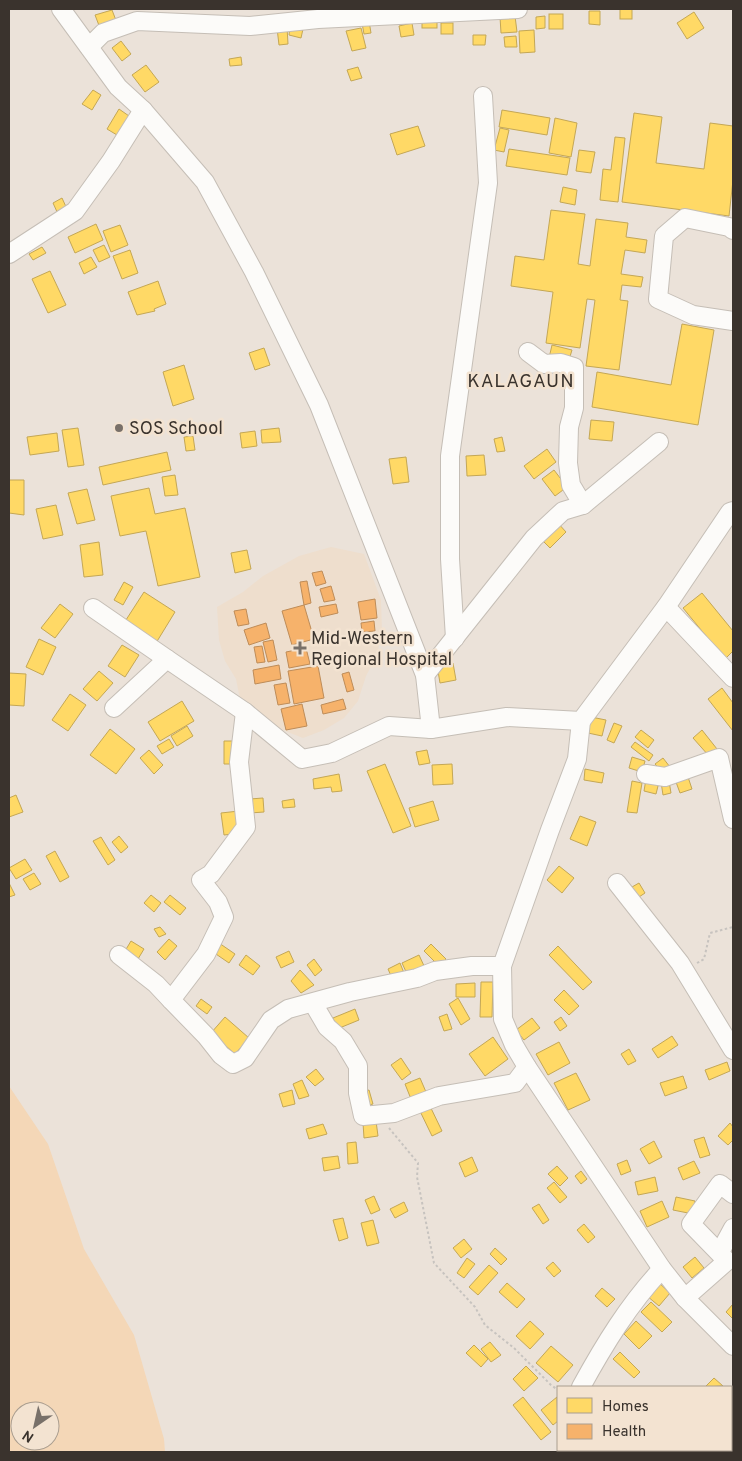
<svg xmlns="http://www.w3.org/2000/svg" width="742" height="1461" font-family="Overpass,sans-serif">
<rect width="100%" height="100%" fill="#ebe2d9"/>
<path fill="#eedecd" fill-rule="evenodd" d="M331,547L364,554L381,600L382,632L377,655L366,676L358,701L344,718L324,730L303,738L275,727L240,699L236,679L225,661L219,640L217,607L243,592L263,576L299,556ZM307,581L311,603L304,604L300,582ZM375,599L377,618L361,620L358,602ZM318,666L324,698L294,703L288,671Z"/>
<path fill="#f4d7b7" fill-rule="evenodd" d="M9,1086L48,1144L84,1249L134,1335L164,1439L165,1452H9ZM20,1411H50V1441H20Z"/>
<g fill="#ffd966" stroke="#c4a755">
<rect x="620" y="9" width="12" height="10"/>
<polygon points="112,10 117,23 100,28 95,15"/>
<polygon points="589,11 600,11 600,25 589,24"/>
<polygon points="694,12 704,28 687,39 677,23"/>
<rect x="549" y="14" width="14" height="15"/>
<polygon points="515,16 517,32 501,33 500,17"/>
<polygon points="545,16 545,28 536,29 536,17"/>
<rect x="422" y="19" width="15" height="9"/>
<polygon points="369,21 371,33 364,34 362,23"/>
<polygon points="412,23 414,35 401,37 399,26"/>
<rect x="441" y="23" width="12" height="11"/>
<polygon points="290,26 303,29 301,38 289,35"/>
<polygon points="287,27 288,44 279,45 277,28"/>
<polygon points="361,28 366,48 352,51 346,31"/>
<polygon points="534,30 535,52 520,53 519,31"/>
<polygon points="473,35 486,35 485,45 473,45"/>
<polygon points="516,36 517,47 505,47 504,37"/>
<polygon points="121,41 131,54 122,61 112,48"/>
<polygon points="241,57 242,65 230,66 229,59"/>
<polygon points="146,65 159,82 145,92 132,75"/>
<polygon points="358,67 362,78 351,81 347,70"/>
<polygon points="93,90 101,95 92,110 82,104"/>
<polygon points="119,109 129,116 117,135 107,129"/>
<polygon points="502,110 550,118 547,135 499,127"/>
<polygon points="634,113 662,117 656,163 704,169 710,123 733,126 733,180 729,216 622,202"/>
<polygon points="555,118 577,123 571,157 549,153"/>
<polygon points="418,126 425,146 397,155 390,134"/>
<polygon points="500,128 509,130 504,152 494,150"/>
<polygon points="615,137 625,138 618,202 600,200 603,169 611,170"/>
<polygon points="509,149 570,158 567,175 506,166"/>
<polygon points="579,150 595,152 591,173 576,171"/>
<polygon points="563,187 577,190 575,205 560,202"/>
<polygon points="62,198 67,209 58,214 53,203"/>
<polygon points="551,210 585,214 578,264 590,266 596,219 628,223 626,237 647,240 645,253 625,250 621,274 643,277 641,287 622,285 620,300 628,301 619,370 586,366 595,300 587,299 580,348 546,343 553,292 511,286 515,256 544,260"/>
<polygon points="96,224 103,240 75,253 68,237"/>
<polygon points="120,225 128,245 111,252 103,231"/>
<polygon points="104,245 110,257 99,262 93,250"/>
<polygon points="42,247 46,253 33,260 29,254"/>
<polygon points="130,250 138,273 122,279 113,256"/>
<polygon points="91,257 97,267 84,274 79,263"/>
<polygon points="50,271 66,305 48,313 32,279"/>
<polygon points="158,281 166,304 154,309 155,311 137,315 128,292"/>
<polygon points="682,324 714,330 698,425 592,407 597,372 671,385"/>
<polygon points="552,345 572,350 568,363 549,358"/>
<polygon points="264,348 270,365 255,370 249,353"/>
<polygon points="184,365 194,399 173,406 163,372"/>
<polygon points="591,420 614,422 612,441 589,439"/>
<polygon points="78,428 84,465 68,467 62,430"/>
<polygon points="279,428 281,442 262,443 261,430"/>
<polygon points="255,431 257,446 242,448 240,433"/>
<polygon points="57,433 59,451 30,455 27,437"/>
<polygon points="193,436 195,450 186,451 184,437"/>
<polygon points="502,437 505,451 497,452 494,439"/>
<polygon points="547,449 556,462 534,479 524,466"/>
<polygon points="167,452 171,470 103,485 99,467"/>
<polygon points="484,455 486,475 467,476 466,456"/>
<polygon points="406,457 409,482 393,484 389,459"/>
<polygon points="554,470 567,487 555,496 542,479"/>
<polygon points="175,475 178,495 165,496 162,477"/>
<polygon points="9,480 24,480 24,515 9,513"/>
<polygon points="149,488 155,514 185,508 200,577 158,586 146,531 120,536 111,496"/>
<polygon points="87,489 95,520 77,524 68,493"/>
<polygon points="56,505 63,535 43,539 36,509"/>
<polygon points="557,522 566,532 550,548 540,538"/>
<polygon points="99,542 103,575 84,577 80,545"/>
<polygon points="247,550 251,569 235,573 231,553"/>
<polygon points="124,582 133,587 123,605 114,600"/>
<polygon points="144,592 175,612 156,643 124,623"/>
<polygon points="702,593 733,631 733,651 725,659 683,608"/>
<polygon points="60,604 73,614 55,638 41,628"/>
<polygon points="39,639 56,647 43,675 26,667"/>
<polygon points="122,645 139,655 125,677 108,666"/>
<polygon points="453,663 456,680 440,683 437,665"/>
<polygon points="99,671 113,683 97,701 83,689"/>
<polygon points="9,673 26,674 24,706 9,705"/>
<polygon points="722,688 733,703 733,731 708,699"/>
<polygon points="70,694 86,705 68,731 52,720"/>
<polygon points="182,701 194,721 160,741 148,722"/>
<polygon points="591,717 606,720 602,736 588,733"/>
<polygon points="614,723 622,726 614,743 607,740"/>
<polygon points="187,726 193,736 177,746 171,736"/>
<polygon points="110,729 135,749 116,774 90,755"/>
<polygon points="641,730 654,740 648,748 635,737"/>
<polygon points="702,730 717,749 709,756 693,738"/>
<polygon points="169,739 174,747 162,754 157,746"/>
<polygon points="224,741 236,741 235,764 224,764"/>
<polygon points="635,742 653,755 649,761 631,747"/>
<polygon points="149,750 163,765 154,774 140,758"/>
<polygon points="427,750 430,763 419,765 416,752"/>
<polygon points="632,757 645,761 642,772 629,768"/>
<polygon points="663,758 670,767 663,773 655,764"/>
<polygon points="385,764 411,826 393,833 367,771"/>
<polygon points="452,764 453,784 433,785 432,765"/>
<polygon points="585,769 604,773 602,783 584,780"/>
<polygon points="339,774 342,791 332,792 331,787 314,789 313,779"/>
<polygon points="688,777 692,789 680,793 676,782"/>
<polygon points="646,779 659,782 656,794 644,791"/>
<polygon points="632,781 642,783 637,813 627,812"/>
<polygon points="669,781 671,793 663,795 661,782"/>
<polygon points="16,795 23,812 9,817 9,798"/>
<polygon points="263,798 264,812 250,813 250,799"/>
<polygon points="294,799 295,807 283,808 282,801"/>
<polygon points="433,801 439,820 415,827 409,808"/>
<polygon points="239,811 242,833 224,835 221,813"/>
<polygon points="580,816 596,822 587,846 570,839"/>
<polygon points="119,836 128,847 121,853 112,842"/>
<polygon points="101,837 115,860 108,865 93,841"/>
<polygon points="55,851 69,877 60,882 46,856"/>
<polygon points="25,859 32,870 16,879 9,868"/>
<polygon points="559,866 574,878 562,893 547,880"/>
<polygon points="34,873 41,884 30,890 23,879"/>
<polygon points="9,883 15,895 9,897"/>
<polygon points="639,883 645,893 639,897 632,887"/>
<polygon points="151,895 161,903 154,912 144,903"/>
<polygon points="170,895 186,908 180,915 164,902"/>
<polygon points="160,927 166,934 159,937 154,929"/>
<polygon points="169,939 177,946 165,960 157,952"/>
<polygon points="131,941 144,949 138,959 125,951"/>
<polygon points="219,943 235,954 229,963 213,952"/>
<polygon points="431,944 446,959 439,966 424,951"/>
<polygon points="558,946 592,982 583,990 549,955"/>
<polygon points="289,951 294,962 281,968 276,957"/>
<polygon points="246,955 260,966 253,975 239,965"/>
<polygon points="419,955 425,968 408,976 402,963"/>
<polygon points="314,959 322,970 315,976 307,965"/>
<polygon points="400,963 404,973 392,978 388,969"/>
<polygon points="300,970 314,985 301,993 291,981"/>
<polygon points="481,982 493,982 492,1017 480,1017"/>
<polygon points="475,983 475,997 456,997 456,984"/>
<polygon points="564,990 579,1006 569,1015 554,1000"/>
<polygon points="458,998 470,1019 461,1025 449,1004"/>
<polygon points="201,999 212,1007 207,1014 196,1006"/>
<polygon points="355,1009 359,1020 337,1029 333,1018"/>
<polygon points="447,1014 452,1029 444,1031 439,1017"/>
<polygon points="225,1017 249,1038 235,1054 211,1033"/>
<polygon points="561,1017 567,1026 560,1031 554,1022"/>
<polygon points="532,1018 540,1028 524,1040 516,1030"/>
<polygon points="672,1036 678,1045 658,1058 652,1049"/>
<polygon points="493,1037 508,1059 485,1076 469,1054"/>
<polygon points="559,1042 570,1063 548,1075 536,1054"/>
<polygon points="629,1049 636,1061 628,1065 621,1054"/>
<polygon points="401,1058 411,1073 402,1080 391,1065"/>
<polygon points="727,1062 730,1071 709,1080 705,1070"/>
<polygon points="316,1069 324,1079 315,1086 306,1077"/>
<polygon points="576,1073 590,1100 568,1110 554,1083"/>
<polygon points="683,1076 687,1088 665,1096 660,1083"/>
<polygon points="420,1078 426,1092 411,1099 405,1084"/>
<polygon points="302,1080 309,1096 299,1099 293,1084"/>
<polygon points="292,1090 295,1104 283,1107 279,1094"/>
<polygon points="369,1090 373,1104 365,1106 362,1092"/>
<polygon points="428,1102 442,1131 432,1136 418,1107"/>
<polygon points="376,1121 378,1136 364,1138 363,1123"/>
<polygon points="730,1123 733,1127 733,1140 728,1145 718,1136"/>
<polygon points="323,1124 327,1134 309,1139 306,1129"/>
<polygon points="704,1137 710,1155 700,1158 694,1140"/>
<polygon points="654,1141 662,1157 649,1164 640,1149"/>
<polygon points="356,1142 358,1163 348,1164 347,1143"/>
<polygon points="338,1156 340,1168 324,1171 322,1158"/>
<polygon points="472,1157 478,1171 465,1177 459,1163"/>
<polygon points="627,1160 631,1171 621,1175 617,1164"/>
<polygon points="694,1161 700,1173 683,1180 678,1168"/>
<polygon points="557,1166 568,1178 560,1186 548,1174"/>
<polygon points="581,1171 587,1179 581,1184 575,1176"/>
<polygon points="655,1177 658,1191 638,1195 635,1182"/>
<polygon points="554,1182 567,1197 560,1203 547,1188"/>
<polygon points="374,1196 380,1210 371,1214 365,1200"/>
<polygon points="676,1197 695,1201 693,1214 673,1210"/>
<polygon points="662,1201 669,1217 647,1227 640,1211"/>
<polygon points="404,1202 408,1211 395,1218 390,1209"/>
<polygon points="539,1204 549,1220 543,1224 532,1208"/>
<polygon points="343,1218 348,1238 339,1241 333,1220"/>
<polygon points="373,1220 379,1243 367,1246 361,1223"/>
<polygon points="584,1224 595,1237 588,1243 577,1230"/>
<polygon points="464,1239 472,1249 461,1258 453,1248"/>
<polygon points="495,1248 507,1259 501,1265 490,1254"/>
<polygon points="695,1257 704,1268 692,1278 683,1267"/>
<polygon points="467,1258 475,1264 464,1278 457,1273"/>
<polygon points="553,1262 561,1271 554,1277 546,1268"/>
<polygon points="489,1265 498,1273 478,1295 469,1287"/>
<polygon points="658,1282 670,1293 659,1306 647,1296"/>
<polygon points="507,1283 525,1299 517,1308 499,1292"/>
<polygon points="602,1288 615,1299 607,1307 595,1296"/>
<polygon points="651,1302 672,1322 662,1332 641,1312"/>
<polygon points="733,1304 733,1319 726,1312"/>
<polygon points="530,1321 544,1334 530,1349 516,1336"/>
<polygon points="636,1321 652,1336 639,1349 624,1334"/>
<polygon points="490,1342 501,1355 491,1362 481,1349"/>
<polygon points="474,1345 488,1359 481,1367 466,1353"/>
<polygon points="551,1346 573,1365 558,1382 536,1363"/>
<polygon points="620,1352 640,1372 634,1378 613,1359"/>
<polygon points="526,1366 538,1378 524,1391 513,1379"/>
<polygon points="714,1378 723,1386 705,1387"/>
<polygon points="523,1397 551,1432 541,1440 513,1405"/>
<polygon points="557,1397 558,1421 553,1425 541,1410"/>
</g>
<g fill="#f6b26b" stroke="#be8c58">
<polygon points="322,571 326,583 316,586 312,573"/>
<polygon points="307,581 311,603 304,605 300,582"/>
<polygon points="331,586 335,600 324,602 320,589"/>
<polygon points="375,599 377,618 361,620 358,602"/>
<polygon points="336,604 338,613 321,617 319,607"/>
<polygon points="304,605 314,639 292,645 282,611"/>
<polygon points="246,609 249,624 238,626 234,611"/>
<polygon points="374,621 375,631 362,632 361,623"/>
<polygon points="266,623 270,638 249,645 244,630"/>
<polygon points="273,640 277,660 268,662 263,642"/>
<polygon points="262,646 265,662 257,663 254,647"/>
<polygon points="306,648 310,664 289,668 286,652"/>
<polygon points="279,665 281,679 255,684 253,670"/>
<polygon points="318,666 324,698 294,704 288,671"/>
<polygon points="349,672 354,690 347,692 342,674"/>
<polygon points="286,683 290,703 278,705 274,685"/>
<polygon points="343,699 346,709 323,714 321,705"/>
<polygon points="302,704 307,726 286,730 281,709"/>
</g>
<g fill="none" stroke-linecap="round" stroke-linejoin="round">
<g stroke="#c5beb6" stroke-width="20">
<g id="minor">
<polyline points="61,9 118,87 143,110 205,182 254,272 319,405 425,675 431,729"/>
<polyline points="89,47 103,33 137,21 250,26 318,19 518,9"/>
<polyline points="733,230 729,227 685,218 664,236 658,299 693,315 733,321"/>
<polyline points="9,254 75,211 111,161 143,110"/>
<polyline points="528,352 544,364 561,363 574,367 574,408 569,427 568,463 571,485 583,505"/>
<polyline points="666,607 733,678"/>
<polyline points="93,608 167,659"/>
<polyline points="455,638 450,559 450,456 488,183 483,96"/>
<polyline points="425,675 534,538 563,511 583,505 659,442"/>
<polyline points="114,708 167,659 245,712 302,759 332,753 389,726 431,729 507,717 581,721 666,607 730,512 733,511"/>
<polyline points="581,721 577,759 550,830 502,966 503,1019 514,1045 527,1067 662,1269 685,1298 733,1346"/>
<polyline points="646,774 665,777 719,758 733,819"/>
<polyline points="617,883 680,963 733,1050"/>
<polyline points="119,955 156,984 171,1000 206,954 224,917 218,902 201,880 211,874 246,827 239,762 245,712"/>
<polyline points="171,1000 206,1036 221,1055 233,1064 245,1058 271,1020 288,1009 350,992 417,978 435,971 472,966 502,966"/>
<polyline points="313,1003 327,1027 343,1041 358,1066 358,1093 363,1116 394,1113 439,1096 515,1083 527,1067"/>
<polyline points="720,1252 733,1228"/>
<polyline points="685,1298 727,1261 691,1224 720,1184 733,1194"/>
<path d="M581,1387C604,1345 629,1304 662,1269"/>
<polyline points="603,1452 604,1450"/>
</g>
</g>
<g stroke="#c7c3bf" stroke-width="2" stroke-dasharray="2.5 2.5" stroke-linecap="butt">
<polyline points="697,963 704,959 710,933 733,927"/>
<polyline points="389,1128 418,1163 417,1177 434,1263 475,1307 485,1325 514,1348 551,1385 558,1390"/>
</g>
<use href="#minor" stroke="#fcfbf9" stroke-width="18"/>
</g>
<g fill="#787069" stroke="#f3e3d1" stroke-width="2">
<circle cx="119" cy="428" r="5"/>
<path d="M297.5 640.5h5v5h5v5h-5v5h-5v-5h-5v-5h5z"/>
</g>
<g text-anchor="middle" stroke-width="5" stroke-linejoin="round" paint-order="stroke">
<g font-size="18" fill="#3a332d" stroke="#f3e3d1" text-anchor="start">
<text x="129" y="434">SOS School</text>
<text x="311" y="644">Mid-Western<tspan x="311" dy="21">Regional Hospital</tspan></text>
</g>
<g font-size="19" letter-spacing="1" fill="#3a332d" stroke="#f3e3d1">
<text x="521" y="387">KALAGAUN</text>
</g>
</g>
<rect width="742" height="1461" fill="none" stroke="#3a332d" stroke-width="20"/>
<rect x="557" y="1386" width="175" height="65" fill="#f3e3d1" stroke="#a99d8f"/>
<rect x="567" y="1398" width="25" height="15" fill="#ffd966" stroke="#a99d8f"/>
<text x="602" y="1411" font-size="15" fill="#3a332d">Homes</text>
<rect x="567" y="1424" width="25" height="15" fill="#f6b26b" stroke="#a99d8f"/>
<text x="602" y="1436" font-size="15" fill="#3a332d">Health</text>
<g transform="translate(35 1426) rotate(214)"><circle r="24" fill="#f3e3d1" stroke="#a99d8f"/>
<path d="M0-4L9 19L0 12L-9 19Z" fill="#787069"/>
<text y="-8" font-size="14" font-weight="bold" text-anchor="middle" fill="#3a332d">N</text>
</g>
</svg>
